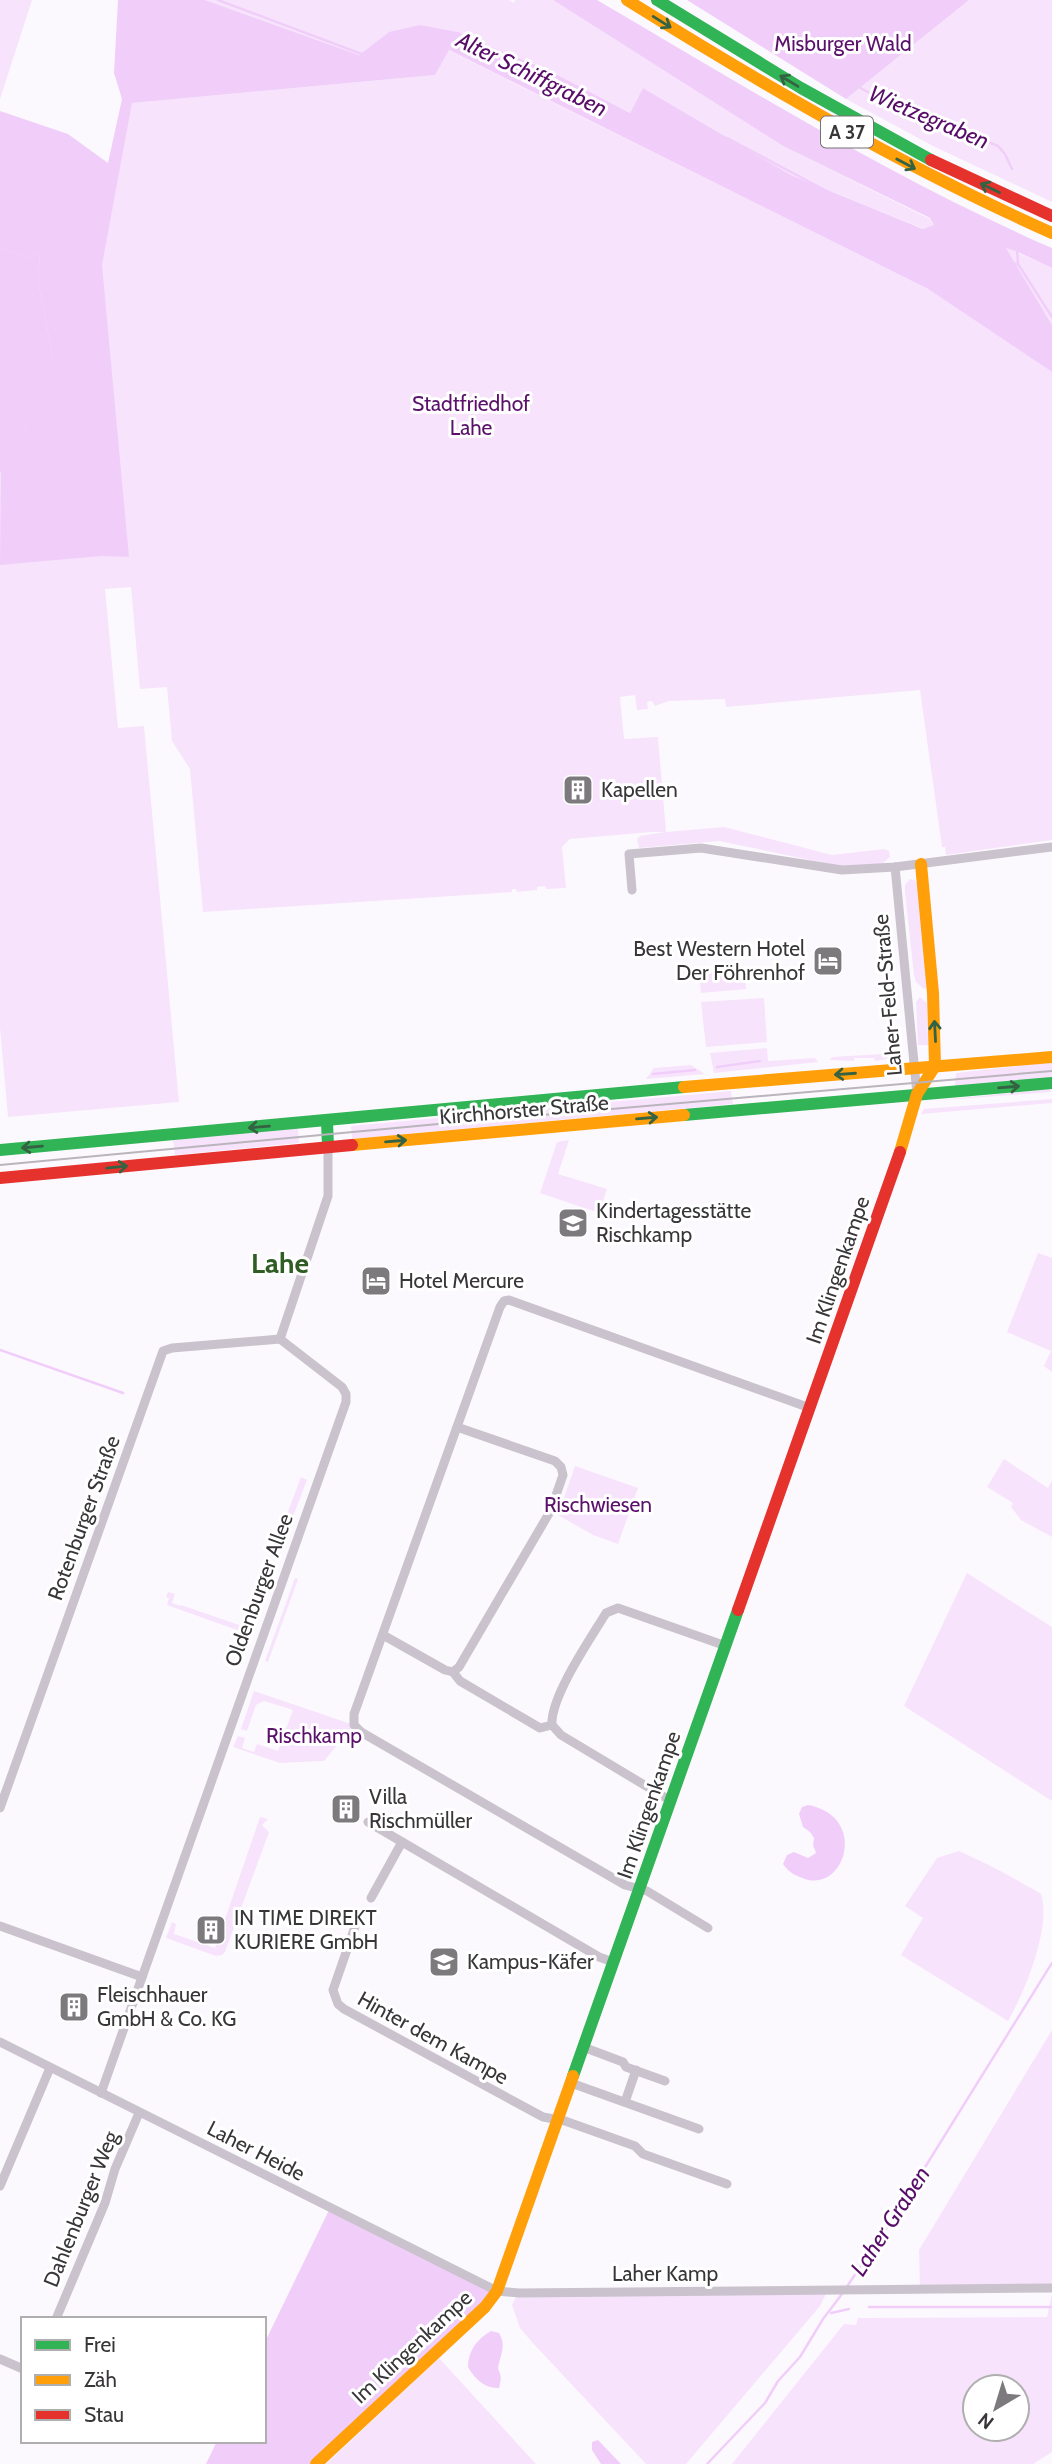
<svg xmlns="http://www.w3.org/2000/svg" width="1052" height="2464" font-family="Cabin,sans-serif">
<rect width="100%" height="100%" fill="#fcf9fe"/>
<g fill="#f7e4fc" fill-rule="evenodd">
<polygon points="0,0 32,0 0,99"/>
<polygon points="205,0 509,0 514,3 515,0 553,0 783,146 930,219 934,225 924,229 791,175 643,88 630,113 550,71 389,32 359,55"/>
<polygon points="969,0 1052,0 1052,202 933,146 846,99"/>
<polygon points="448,50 928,289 1052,372 1052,840 946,855 945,847 942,847 920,690 726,707 725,699 669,701 655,706 652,701 647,702 648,709 637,710 635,695 620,697 624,739 658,737 666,832 724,827 832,855 884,849 889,851 890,857 883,863 873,865 844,867 719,841 639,848 637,839 640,836 665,832 652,832 570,839 562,847 566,888 546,889 545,886 537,887 537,890 517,892 516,889 512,889 512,892 203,912 190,769 172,741 167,687 140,689 131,587 105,589 118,728 144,726 179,1102 8,1117 0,1028 0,154 114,197 131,103 435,75"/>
<polygon points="1005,247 1052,268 1052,325"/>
<polygon points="910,879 916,881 920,893 928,987 924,989 916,982 914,975 905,892 905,885"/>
<polygon points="745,971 746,989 701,993 699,974"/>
<polygon points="920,997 927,1003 928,1045 918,1045 916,1002"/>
<polygon points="764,998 767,1042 706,1047 701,1002"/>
<polygon points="767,1048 768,1061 815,1058 818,1062 714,1073 710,1053"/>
<polygon points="900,1053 897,1057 875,1061 874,1058 854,1058 854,1061 829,1060 832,1057"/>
<polygon points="1052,1062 1052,1078 955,1086 956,1073"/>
<polygon points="691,1065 705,1074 646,1079 654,1068"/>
<polygon points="1049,1089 1052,1092 930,1101"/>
<polygon points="731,1091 733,1104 352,1139 351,1126"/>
<polygon points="1052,1099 1052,1103 921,1114 924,1109"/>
<polygon points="298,1127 299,1143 175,1155 173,1140"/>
<polygon points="569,1140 558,1174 607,1189 599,1213 540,1193 557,1142"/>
<polygon points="1038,1253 1052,1258 1052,1372 1044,1366 1051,1351 1007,1332"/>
<polygon points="1004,1459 1048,1488 1052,1481 1052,1537 1021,1520 1011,1507 1013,1503 987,1487"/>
<polygon points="575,1466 638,1488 618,1544 593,1535 558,1515"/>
<polygon points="301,1477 307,1480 289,1527 283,1525"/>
<polygon points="967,1573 1052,1627 1052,1801 904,1706"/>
<polygon points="295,1578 298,1579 268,1662 265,1661"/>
<polygon points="268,1588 251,1635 167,1605 169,1598 166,1597 168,1592 175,1594 172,1603 180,1606 181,1605 248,1628 262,1590"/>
<polygon points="254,1691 354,1725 324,1761 280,1763 233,1747 238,1736 245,1738 242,1748 254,1752 257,1744 278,1751 293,1710 264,1701 256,1705 247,1731 241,1729"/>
<polygon points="260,1817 268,1819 262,1825 269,1832 225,1952 222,1955 216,1956 166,1938 172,1922 176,1924 174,1934 215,1948"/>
<path d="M959,1851C981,1861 1002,1871 1022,1883C1028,1887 1036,1890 1041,1894C1052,1925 1025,1992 1008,2021L901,1955L923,1918L905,1906L937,1858Z"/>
<polygon points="1052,2030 1052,2288 920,2290 919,2250"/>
<path d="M1052,2293V2452L1033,2464H732L844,2324L856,2325L858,2318L1047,2317ZM975,2387H1017V2429H975Z"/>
<polygon points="826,2294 820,2306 686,2464 646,2464 531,2341 520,2328 512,2305 516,2297"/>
<polygon points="439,2358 536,2464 326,2464"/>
</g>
<g fill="#f0cef9">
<path d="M118,0H205L359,55L389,32L420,25L452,31L550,71L630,113L643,88L791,175L923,229L934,225L930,218L783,146L553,0H597C746,87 893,179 1052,248V268L1020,253L1006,248L1052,325V372L928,289L449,50L435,75L132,103L102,265L129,557L101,556L0,565L1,467L14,440L25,430L45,391L53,358L38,281L40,252L25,258L0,247V111L68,134L108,163L122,99L114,73Z"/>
<polygon points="687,0 969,0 846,99"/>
<polygon points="330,2208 497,2291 310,2464 206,2464 217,2441 264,2441 264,2344"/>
</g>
<g fill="#f1cefa">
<polygon points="41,226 70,227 83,233 82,281 64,281 65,262 40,252 38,281 53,358 50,373 46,391 25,430 14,440 0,473 0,247 25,258 40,252"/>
<path d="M808,1805C868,1816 846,1892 805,1879C796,1876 788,1872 783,1864L787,1855L794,1852L808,1858L816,1853L813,1845L814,1838L810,1832L803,1827L799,1814L802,1807Z"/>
<path d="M491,2331L499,2333C507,2346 500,2355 498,2369C502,2376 501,2380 499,2388C485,2389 474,2378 468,2367C468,2351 477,2339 491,2331Z"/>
<polygon points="598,2440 621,2464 601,2464 592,2450 592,2442"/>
</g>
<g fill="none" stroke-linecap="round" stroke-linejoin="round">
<g stroke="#f1cefa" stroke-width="2.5">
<polyline points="218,0 375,59 397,39 411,39 436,32 457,33 488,47 598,108 625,118 653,119"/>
<polyline points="712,0 765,34 854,84"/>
<polyline points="795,0 799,14 807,27 857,86 875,96 998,146 1005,154 1012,169"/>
<path d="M668,121L699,128L729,139C771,161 812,183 853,205C909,234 954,261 1018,264"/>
<polyline points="874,174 987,230 1016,235 1052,254"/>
<polyline points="1016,235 1018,264 1052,317"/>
<polyline points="717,1067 760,1061"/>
<polyline points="653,1074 695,1070"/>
<polyline points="0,1350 123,1393"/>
<polyline points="846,2288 894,2217 1052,1963"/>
<polyline points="869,2307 1052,2307"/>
<polyline points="831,2313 849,2309"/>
<polyline points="707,2464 765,2403 778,2381 800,2357 823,2319 842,2294"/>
</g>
<g stroke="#cac2cc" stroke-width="9">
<polyline points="895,867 917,1094"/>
<polyline points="632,890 629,854 701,848 842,870 895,867 1052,847"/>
<polyline points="280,1339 328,1196 328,1147"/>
<polyline points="383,1635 445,1670 453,1672 460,1681 540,1728 552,1725"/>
<polyline points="453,1672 459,1667 551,1510 563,1475 561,1467 555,1461 457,1427"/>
<path d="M671,1801L561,1735L552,1725C550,1697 591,1638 606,1613L618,1608L726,1646"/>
<polyline points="0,1808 163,1351 172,1348 280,1339"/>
<polyline points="368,1822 599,1957 613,1962"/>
<polyline points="371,1898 402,1842"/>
<polyline points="358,1918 333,1990 338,2004 344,2009 543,2117 565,2121 635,2146 643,2154 727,2184"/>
<polyline points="0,1926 142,1977"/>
<polyline points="708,1928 647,1891 625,1885 361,1732 354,1725 354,1714 500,1307 504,1301 509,1300 810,1408"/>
<polyline points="0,2042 497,2291 519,2293 1052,2288"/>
<polyline points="583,2047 623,2062 626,2067 665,2081"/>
<polyline points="571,2083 699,2129"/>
<polyline points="101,2093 346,1402 346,1394 342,1387 280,1339"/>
<polyline points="625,2102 636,2070"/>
<polyline points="0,2186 50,2068"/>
<polyline points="56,2319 105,2203 115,2169 139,2113"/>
<polyline points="0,2359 23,2369"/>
</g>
<g stroke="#30b455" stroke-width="12">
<polyline points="657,0 801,88 931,160"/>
<polyline points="684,1115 1052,1083"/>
<polyline points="327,1121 328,1147"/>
<polyline points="0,1150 684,1087"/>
<polyline points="573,2076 738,1610"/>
</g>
<g stroke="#ff9f0a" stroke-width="12">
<path d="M627,0C765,86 904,167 1052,233"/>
<polyline points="684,1087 1052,1057"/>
<polyline points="352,1145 684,1115"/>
<polyline points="900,1152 917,1094 935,1066 933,993 921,864"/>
<polyline points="316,2464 485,2307 497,2291 573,2076"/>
</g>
<g stroke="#e5322d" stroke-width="12">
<polyline points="931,160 1052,216"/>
<polyline points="0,1178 352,1145"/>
<polyline points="738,1610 900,1152"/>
</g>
<polyline stroke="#bab4bc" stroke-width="2" points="0,1165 449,1123 1052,1071"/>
</g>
<defs><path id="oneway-shaft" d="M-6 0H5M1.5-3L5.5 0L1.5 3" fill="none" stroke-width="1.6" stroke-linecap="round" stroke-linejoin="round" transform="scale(1.75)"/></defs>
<g stroke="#356242">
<use href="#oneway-shaft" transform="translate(662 22) rotate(32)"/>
<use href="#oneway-shaft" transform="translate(789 81) rotate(-149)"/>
<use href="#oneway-shaft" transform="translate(906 164) rotate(28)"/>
<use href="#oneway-shaft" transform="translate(990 188) rotate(-154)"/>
<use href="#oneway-shaft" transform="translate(935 1031) rotate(-93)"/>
<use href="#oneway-shaft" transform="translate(845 1074) rotate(176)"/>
<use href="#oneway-shaft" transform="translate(1009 1087) rotate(-5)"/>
<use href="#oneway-shaft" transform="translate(647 1118) rotate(-5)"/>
<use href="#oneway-shaft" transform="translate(259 1127) rotate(175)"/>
<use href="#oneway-shaft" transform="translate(396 1141) rotate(-5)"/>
<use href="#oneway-shaft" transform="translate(32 1147) rotate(175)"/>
<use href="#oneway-shaft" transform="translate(117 1167) rotate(-6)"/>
</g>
<defs>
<g id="building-square" transform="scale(1.575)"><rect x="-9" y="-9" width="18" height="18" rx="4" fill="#7d7a7d" stroke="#fff"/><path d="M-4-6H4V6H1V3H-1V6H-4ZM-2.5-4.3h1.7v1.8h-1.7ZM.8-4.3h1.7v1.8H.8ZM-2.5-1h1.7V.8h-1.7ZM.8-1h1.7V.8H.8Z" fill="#fff"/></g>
<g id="hotel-square" transform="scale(1.575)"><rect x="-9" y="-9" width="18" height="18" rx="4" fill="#7d7a7d" stroke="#fff"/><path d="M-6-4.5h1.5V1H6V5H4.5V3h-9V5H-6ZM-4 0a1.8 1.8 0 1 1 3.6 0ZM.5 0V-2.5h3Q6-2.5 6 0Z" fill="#fff"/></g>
<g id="school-square" transform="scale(1.575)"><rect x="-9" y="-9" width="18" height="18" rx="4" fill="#7d7a7d" stroke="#fff"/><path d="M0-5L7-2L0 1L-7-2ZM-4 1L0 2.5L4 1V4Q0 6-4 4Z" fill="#fff"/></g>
</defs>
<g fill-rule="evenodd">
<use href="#building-square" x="578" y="790"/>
<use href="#hotel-square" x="828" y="961"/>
<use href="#school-square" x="573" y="1223"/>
<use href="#hotel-square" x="376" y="1281"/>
<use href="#building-square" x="346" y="1809"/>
<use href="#building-square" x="211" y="1930"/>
<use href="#school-square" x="444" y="1962"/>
<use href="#building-square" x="74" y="2007"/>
</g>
<g text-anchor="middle" stroke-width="6" stroke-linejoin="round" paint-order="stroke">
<rect fill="#fff" stroke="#747274" stroke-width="2" x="821" y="116.5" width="52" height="31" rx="5"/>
<g font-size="19" font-weight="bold" fill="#383638">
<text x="847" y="139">A 37</text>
</g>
<g font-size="21" fill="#5b116b" stroke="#fff">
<text x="843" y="51">Misburger Wald</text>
<text x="471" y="411">Stadtfriedhof<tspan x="471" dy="24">Lahe</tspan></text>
<text x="598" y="1512">Rischwiesen</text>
<text x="314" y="1743">Rischkamp</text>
</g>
<g font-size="21" fill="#383638" stroke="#fff" text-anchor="start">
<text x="601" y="797">Kapellen</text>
<text x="805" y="956" text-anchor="end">Best Western Hotel<tspan x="805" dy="24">Der Föhrenhof</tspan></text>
<text x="596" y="1218">Kindertagesstätte<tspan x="596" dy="24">Rischkamp</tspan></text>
<text x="399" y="1288">Hotel Mercure</text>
<text x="369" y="1804">Villa<tspan x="369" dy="24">Rischmüller</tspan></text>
<text x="234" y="1925">IN TIME DIREKT<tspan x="234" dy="24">KURIERE GmbH</tspan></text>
<text x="467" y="1969">Kampus-Käfer</text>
<text x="97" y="2002">Fleischhauer<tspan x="97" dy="24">GmbH &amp; Co. KG</tspan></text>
</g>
<g font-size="21" fill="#383638" stroke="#fff">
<text transform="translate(888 995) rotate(-95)" y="7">Laher-Feld-Straße</text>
<text transform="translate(524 1110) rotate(-5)" y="7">Kirchhorster Straße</text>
<text transform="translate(838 1270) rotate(-71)" y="7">Im Klingenkampe</text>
<text transform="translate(84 1518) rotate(-70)" y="7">Rotenburger Straße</text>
<text transform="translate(259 1590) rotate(-70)" y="7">Oldenburger Allee</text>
<text transform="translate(649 1805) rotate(-71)" y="7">Im Klingenkampe</text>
<text transform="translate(433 2038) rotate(29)" y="7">Hinter dem Kampe</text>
<text transform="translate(256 2151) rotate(27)" y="7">Laher Heide</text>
<text transform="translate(81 2209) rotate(-68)" y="7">Dahlenburger Weg</text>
<text x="665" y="2281">Laher Kamp</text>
<text transform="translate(412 2347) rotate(-43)" y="7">Im Klingenkampe</text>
</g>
<g font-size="23" font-style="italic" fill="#580d68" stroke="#fff">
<text transform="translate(532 74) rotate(26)" y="8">Alter Schiffgraben</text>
<text transform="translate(929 117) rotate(23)" y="8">Wietzegraben</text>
<text transform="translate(890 2221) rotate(-57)" y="8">Laher Graben</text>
</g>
<g font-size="28" font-weight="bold" fill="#305d24" stroke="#fff">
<text x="280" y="1273">Lahe</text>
</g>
</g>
<rect x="21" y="2317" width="245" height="126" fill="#ffffff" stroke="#afafaf" stroke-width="2"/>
<rect x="35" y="2340" width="35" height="10" fill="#30b455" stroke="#afafaf" stroke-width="2"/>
<text x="84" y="2352" font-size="21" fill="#383638">Frei</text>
<rect x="35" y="2375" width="35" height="10" fill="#ff9f0a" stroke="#afafaf" stroke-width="2"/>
<text x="84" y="2387" font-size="21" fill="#383638">Zäh</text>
<rect x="35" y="2410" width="35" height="10" fill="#e5322d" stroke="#afafaf" stroke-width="2"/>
<text x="84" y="2422" font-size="21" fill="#383638">Stau</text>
<g transform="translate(996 2408) rotate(218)"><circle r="33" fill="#ffffff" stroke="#afafaf" stroke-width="2"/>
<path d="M0-5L12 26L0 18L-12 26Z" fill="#7d7a7d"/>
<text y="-10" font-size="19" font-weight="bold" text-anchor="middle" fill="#383638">N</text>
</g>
</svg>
